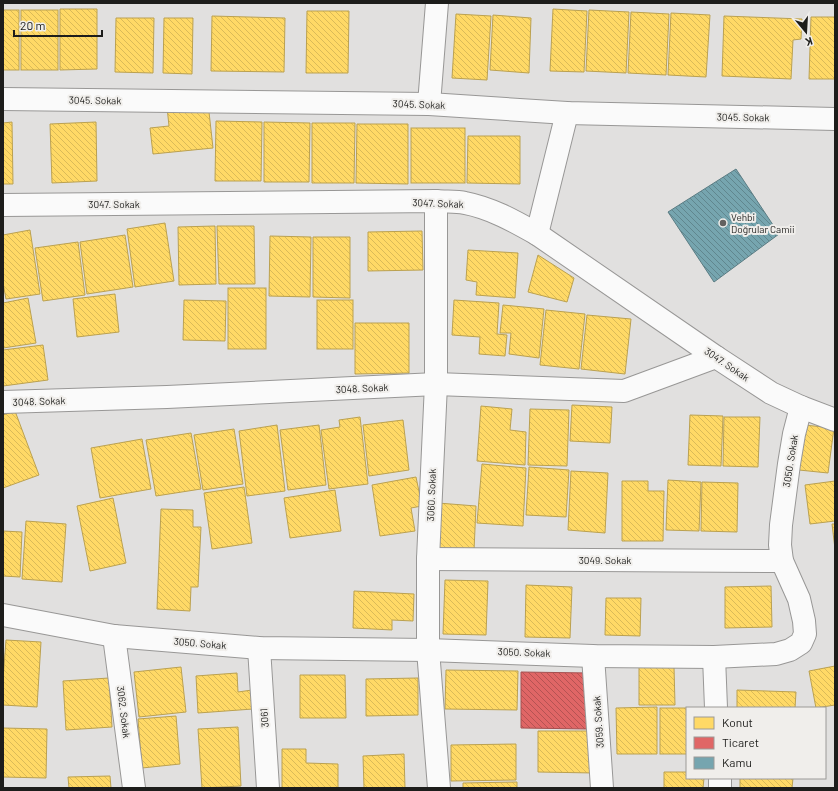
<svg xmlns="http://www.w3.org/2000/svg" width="838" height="791" font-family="Barlow,sans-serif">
<defs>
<pattern id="homes-back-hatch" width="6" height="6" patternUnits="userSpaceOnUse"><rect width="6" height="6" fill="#ffd966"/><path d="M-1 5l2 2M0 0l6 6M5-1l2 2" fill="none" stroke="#daba58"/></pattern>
<pattern id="shops-back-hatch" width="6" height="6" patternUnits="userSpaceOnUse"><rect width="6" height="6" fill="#e06666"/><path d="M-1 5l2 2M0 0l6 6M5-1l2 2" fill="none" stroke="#b55353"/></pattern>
<pattern id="public-back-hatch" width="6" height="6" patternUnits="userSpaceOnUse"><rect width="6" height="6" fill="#76a5af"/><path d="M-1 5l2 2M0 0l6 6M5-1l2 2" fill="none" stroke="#60868e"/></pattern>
</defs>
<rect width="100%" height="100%" fill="#e1e0df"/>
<g fill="url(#homes-back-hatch)" stroke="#bba150">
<polygon points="60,9 97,9 97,69 60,70"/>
<polygon points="553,9 587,11 584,72 550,71"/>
<rect x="3" y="10" width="16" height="60"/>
<rect x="21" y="10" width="37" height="60"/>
<polygon points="589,10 629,12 626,73 586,71"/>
<polygon points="307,11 349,11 348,73 306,73"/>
<polygon points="631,12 669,14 666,75 628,73"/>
<polygon points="671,13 710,15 706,77 668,75"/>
<polygon points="456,14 491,16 487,80 452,78"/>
<polygon points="493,15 531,18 529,73 490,70"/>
<polygon points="212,16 285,18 284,72 211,71"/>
<polygon points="724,16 802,19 801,39 793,40 791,79 722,76"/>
<polygon points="811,17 835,17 835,79 809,79"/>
<polygon points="116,18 154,18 153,73 115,72"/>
<polygon points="164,18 193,18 192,74 163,73"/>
<polygon points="208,103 213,148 153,154 150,128 169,126 167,107"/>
<polygon points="216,121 262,122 261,181 215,181"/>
<polygon points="12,122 13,184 3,184 3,123"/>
<polygon points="96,122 97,181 52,183 50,124"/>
<polygon points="264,122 310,123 309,182 264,182"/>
<polygon points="312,123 355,123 354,183 312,183"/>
<polygon points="357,124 408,124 408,184 356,183"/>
<rect x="411" y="128" width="54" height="55"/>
<polygon points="468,136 520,136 520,184 467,183"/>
<polygon points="165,223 174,281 135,287 127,229"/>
<polygon points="215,226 216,284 179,285 178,227"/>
<polygon points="217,226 254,226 255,284 219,284"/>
<polygon points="30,230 40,294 6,299 3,283 3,235"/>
<polygon points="422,231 423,270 368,271 368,232"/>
<polygon points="125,235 133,287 87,294 80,242"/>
<polygon points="270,236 311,237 310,297 269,296"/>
<polygon points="313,237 350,237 350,298 313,297"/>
<polygon points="78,242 85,295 43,301 35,248"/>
<polygon points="468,250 518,253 515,298 476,295 477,282 466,280"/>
<polygon points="538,255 574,278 567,302 528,292"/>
<rect x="228" y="288" width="38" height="61"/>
<polygon points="115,294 119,332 77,337 73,299"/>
<polygon points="28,298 36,343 3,348 3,303"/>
<polygon points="184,300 226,301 225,341 183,340"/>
<rect x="317" y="300" width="36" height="49"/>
<polygon points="454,300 499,303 497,334 507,335 505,356 479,354 480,337 452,335"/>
<polygon points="503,305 544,309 539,358 509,354 511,333 500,333"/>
<polygon points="546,310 585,314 579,369 540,365"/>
<polygon points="587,315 631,319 625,374 581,369"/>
<polygon points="355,323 409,323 409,373 355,374"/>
<polygon points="43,345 48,380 3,386 3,350"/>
<polygon points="572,405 612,407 610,443 570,441"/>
<polygon points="481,406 512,409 510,430 526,432 525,465 477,461"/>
<polygon points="530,409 569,410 567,466 528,465"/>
<polygon points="15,411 39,475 3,488 3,437 4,437 3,433 3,415"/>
<polygon points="690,415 723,416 721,466 688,465"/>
<polygon points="360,417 368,484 329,489 321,430 340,427 339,420"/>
<polygon points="724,417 760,417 758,467 723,466"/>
<polygon points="403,420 409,470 369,476 363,425"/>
<polygon points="277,425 285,491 247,496 239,431"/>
<polygon points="319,425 326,485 288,490 280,430"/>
<polygon points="804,425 834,428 828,473 799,470"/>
<polygon points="234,429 243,484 203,490 194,435"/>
<polygon points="191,433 201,489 156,496 146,440"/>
<polygon points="142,439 151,489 100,498 91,448"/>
<polygon points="482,464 526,468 523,526 477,523"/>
<polygon points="529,467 569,470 566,517 526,515"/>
<polygon points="571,471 608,473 605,533 568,530"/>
<polygon points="416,477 422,506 411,508 415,531 380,536 372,485"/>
<polygon points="668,480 701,482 699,531 666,530"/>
<polygon points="622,481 648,481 648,491 664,491 663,541 622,541"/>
<polygon points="835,481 835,521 810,524 805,485"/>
<polygon points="702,482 738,483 737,532 701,531"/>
<polygon points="244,487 252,543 212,549 204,493"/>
<polygon points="335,490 341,531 290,538 284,498"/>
<polygon points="113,498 126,563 90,571 77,506"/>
<polygon points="438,503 476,506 474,551 435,549"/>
<polygon points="161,509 193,510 193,527 201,527 198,587 191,587 190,611 157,609"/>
<polygon points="26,521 66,524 62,582 22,579"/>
<polygon points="832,524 835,524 835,549"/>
<polygon points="3,531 22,532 20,577 3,576"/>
<polygon points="445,580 488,581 486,635 443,634"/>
<polygon points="526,585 572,587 570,638 525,637"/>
<polygon points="771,586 772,627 725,628 725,587"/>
<polygon points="354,591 414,594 413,621 392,620 392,630 353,628"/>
<polygon points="606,598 641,598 640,636 605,635"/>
<polygon points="6,640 41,642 37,707 3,705 3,679"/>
<polygon points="835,666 835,705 816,708 809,671"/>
<polygon points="181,667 186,712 139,717 134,672"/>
<polygon points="639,667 674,667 675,705 639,705"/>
<polygon points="446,670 518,671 517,710 445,709"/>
<polygon points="237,673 238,692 252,690 253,709 198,713 196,676"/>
<polygon points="300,675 345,675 346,718 300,718"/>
<polygon points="109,678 112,727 66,730 63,681"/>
<polygon points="418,678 418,715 366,716 366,679"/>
<polygon points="737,690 796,692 795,708 737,708"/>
<polygon points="657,707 657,754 617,754 616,708"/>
<rect x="660" y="708" width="27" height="46"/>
<polygon points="176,716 180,764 142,768 138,719"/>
<polygon points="238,727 241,786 202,788 198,729"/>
<polygon points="3,728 47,729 46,778 3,777"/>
<polygon points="538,731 595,731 594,773 538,772"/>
<polygon points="516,744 516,780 451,781 451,745"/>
<polygon points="282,749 306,749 306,763 338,764 338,788 282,788"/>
<polygon points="404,754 405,788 364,788 363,756"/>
<polygon points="664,772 687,772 687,778 704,778 703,788 664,788"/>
<polygon points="110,776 111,788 69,788 68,777"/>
<polygon points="740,778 793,778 792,788 740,788"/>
<polygon points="517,782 517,788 463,788 463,783"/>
</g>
<polygon fill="url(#shops-back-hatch)" stroke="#a65050" points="521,672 589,673 588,729 521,728"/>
<polygon fill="url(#public-back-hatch)" stroke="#5b7c83" points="736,169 779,234 714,282 668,212"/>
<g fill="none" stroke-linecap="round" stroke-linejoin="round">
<g stroke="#989796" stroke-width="24">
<g id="minor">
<polyline points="3,99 429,104 567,113 835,119"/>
<polyline points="429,104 437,3"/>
<polyline points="436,201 436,384 428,559 428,650 439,788"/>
<path d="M3,205L436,201C445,202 456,201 465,203C491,208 514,221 537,234L716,357"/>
<polyline points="537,234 567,113"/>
<polyline points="428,559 782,561"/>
<polyline points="3,615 114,636 259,648 428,650 593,656 714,657 776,654 790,650 801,643 805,634 804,621 799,599 782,561 780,545 781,525 789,464 794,434 801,407"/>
<polyline points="114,636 134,788"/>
<polyline points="259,648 268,788"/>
<polyline points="593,656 602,788"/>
<polyline points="714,657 716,708"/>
<polyline points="720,778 720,788"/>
</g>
</g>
<g stroke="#989796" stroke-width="24">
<polyline id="tertiary" points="3,402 167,397 436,384 624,391 716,357 771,393 801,407 835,420"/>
</g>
<use href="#minor" stroke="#fafafa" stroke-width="22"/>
<use href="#tertiary" stroke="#fafafa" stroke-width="22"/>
</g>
<circle fill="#626160" stroke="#f0eeeb" stroke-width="1.5" cx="723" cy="223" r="4"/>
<g text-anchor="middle" stroke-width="4" stroke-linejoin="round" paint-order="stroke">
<g font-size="10" fill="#1d1d1b" stroke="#f0eeeb">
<text transform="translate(95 100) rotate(1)" y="4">3045. Sokak</text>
<text transform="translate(419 104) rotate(2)" y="4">3045. Sokak</text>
<text transform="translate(743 117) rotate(1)" y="4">3045. Sokak</text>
<text transform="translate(438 203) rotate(2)" y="4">3047. Sokak</text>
<text x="114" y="208">3047. Sokak</text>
<text transform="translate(727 364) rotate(34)" y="4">3047. Sokak</text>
<text transform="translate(362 388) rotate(-3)" y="4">3048. Sokak</text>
<text transform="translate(39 401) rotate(-2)" y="4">3048. Sokak</text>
<text transform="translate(790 461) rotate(-81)" y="4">3050. Sokak</text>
<text transform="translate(431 495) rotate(-88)" y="4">3060. Sokak</text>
<text x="605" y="564">3049. Sokak</text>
<text transform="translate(200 643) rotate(5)" y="4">3050. Sokak</text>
<text transform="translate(524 652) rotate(2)" y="4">3050. Sokak</text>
<text transform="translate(124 712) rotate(83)" y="4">3062. Sokak</text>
<text transform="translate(264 718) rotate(-94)" y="4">3061</text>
<text transform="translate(598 722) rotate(-94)" y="4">3059. Sokak</text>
</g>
<g font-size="10" fill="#1d1d1b" stroke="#f0eeeb" text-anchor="start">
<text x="731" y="221">Vehbi<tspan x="731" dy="12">Doğrular Camii</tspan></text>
</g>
</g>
<rect width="838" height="791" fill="none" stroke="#1d1d1b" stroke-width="8"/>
<rect x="686" y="707" width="140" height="72" fill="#f0eeeb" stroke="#9c9a98"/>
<rect x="694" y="717" width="20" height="12" fill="#ffd966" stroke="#9c9a98"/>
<text x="722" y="727" font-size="12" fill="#1d1d1b">Konut</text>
<rect x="694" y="737" width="20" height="12" fill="#e06666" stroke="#9c9a98"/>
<text x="722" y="747" font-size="12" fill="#1d1d1b">Ticaret</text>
<rect x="694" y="757" width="20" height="12" fill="#76a5af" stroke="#9c9a98"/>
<text x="722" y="767" font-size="12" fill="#1d1d1b">Kamu</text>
<g transform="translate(806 32) rotate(162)" stroke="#f0eeeb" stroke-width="3" paint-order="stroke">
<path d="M0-3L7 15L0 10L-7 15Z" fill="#1d1d1b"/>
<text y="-6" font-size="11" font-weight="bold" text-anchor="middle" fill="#1d1d1b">K</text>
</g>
<path d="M14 30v6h88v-6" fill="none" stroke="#1d1d1b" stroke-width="2"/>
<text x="20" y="30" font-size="12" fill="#1d1d1b" stroke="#f0eeeb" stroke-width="3" paint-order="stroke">20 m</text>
</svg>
